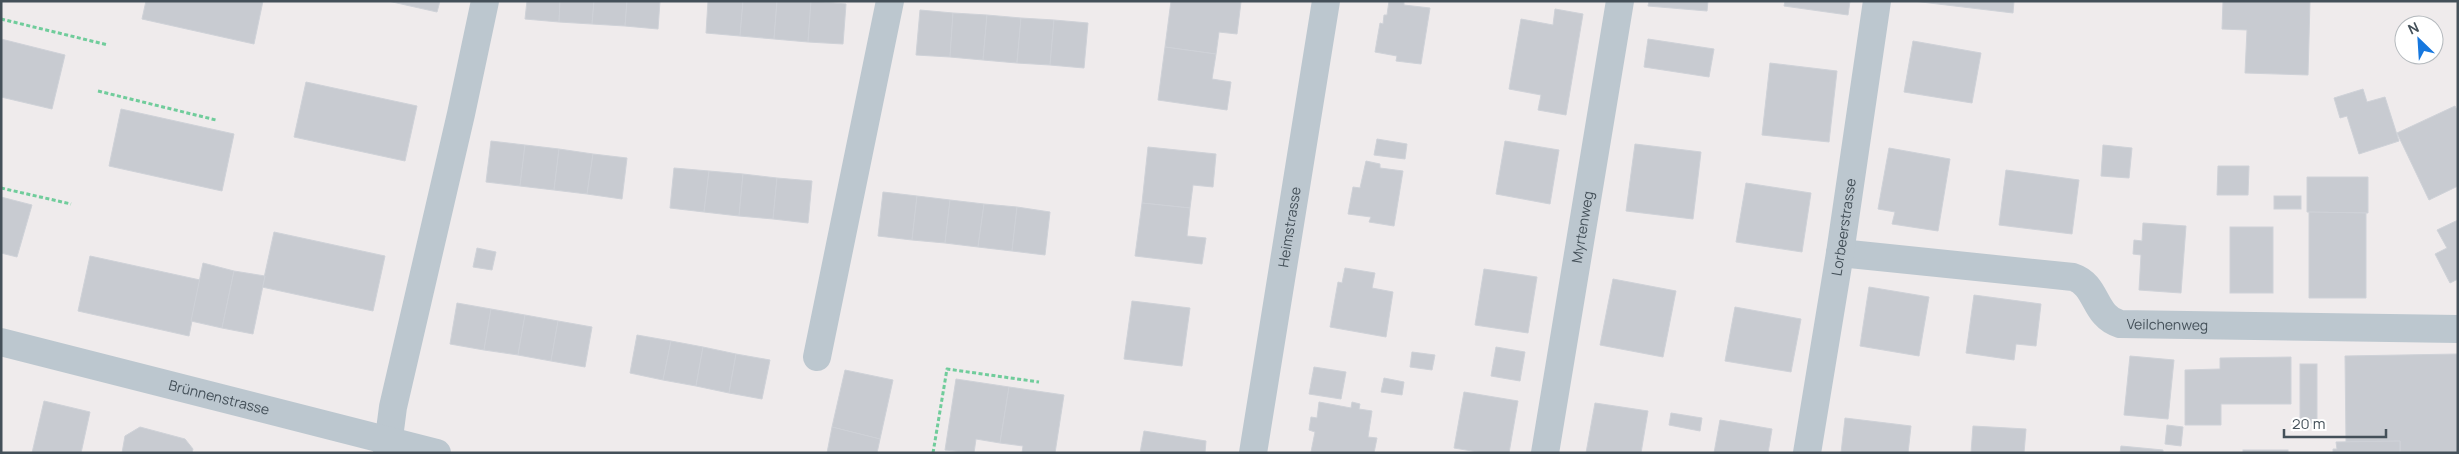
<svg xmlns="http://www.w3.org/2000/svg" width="2459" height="454" font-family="Manrope,sans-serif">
<rect width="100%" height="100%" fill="#efebec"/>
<g fill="#c8cbd1" stroke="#cfd2d8">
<polygon points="146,1 263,1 254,44 142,19"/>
<polygon points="388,1 440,1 437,12"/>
<polygon points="527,1 560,1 559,22 525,19"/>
<polygon points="560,1 594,1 592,24 559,22"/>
<polygon points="594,1 627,1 625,26 592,24"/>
<polygon points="627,1 660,1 658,29 625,26"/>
<polygon points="708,1 743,1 740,36 706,33"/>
<polygon points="743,1 777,1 774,39 740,36"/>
<polygon points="777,1 811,1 808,42 774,39"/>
<polygon points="811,1 846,4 843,44 808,42"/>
<polygon points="1171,1 1241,2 1237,34 1219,32 1216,54 1165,47"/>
<polygon points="1389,1 1404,1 1404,5 1430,8 1421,64 1396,61 1397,56 1375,52 1380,23 1383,24 1384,15 1387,15"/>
<polygon points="1649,1 1708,1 1707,11 1648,6"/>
<polygon points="1785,1 1850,1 1848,15 1784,6"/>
<polygon points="1913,1 2014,1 2013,13"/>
<polygon points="2223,1 2310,1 2308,75 2245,73 2247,30 2222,29"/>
<polygon points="1555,9 1583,14 1566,115 1538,110 1541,95 1509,89 1521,19 1553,25"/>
<polygon points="920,10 953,13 950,57 916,55"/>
<polygon points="953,13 987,15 983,60 950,57"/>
<polygon points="987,15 1021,18 1017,63 983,60"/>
<polygon points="1021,18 1054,20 1050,65 1017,63"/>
<polygon points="1054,20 1088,23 1084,68 1050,65"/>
<polygon points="1,39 65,55 52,109 1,97"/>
<polygon points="1648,39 1714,49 1709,77 1644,67"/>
<polygon points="1913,41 1981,53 1972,103 1904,92"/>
<polygon points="1165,47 1216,54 1212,79 1231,82 1227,110 1158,100"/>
<polygon points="1770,63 1837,71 1829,142 1762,135"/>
<polygon points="306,82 417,106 405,161 294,137"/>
<polygon points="2363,89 2367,102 2385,97 2399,141 2359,154 2347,116 2340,118 2334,98"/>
<polygon points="2455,106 2458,112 2458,186 2429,200 2397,133"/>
<polygon points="121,109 234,134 222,191 109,166"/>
<polygon points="1377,139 1407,144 1405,159 1374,155"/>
<polygon points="491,141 525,145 520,186 486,182"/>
<polygon points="1505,141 1559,150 1550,204 1496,194"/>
<polygon points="1635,144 1701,152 1693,219 1626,211"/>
<polygon points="525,145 559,149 554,190 520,186"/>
<polygon points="2103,145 2132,148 2129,178 2101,176"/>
<polygon points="1148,147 1216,154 1213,187 1193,185 1190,208 1142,203"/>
<polygon points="1889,148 1950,159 1938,231 1892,224 1895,212 1878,209"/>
<polygon points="559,149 593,154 587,194 554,190"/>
<polygon points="593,154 627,158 622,199 587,194"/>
<polygon points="1366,161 1380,164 1380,168 1403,171 1394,226 1369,222 1371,217 1348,214 1353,187 1360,188"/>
<polygon points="2218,166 2249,166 2248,195 2217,195"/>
<polygon points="674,168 709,171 704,212 670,208"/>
<polygon points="2006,170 2079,180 2072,234 1999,225"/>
<polygon points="709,171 743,174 739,216 704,212"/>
<polygon points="743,174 777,178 773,219 739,216"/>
<polygon points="2307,177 2368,177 2368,213 2307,212"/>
<polygon points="777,178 812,181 808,223 773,219"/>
<polygon points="1746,183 1811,193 1802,252 1736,242"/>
<polygon points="883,192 917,196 912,240 878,236"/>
<polygon points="917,196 950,200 945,243 912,240"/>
<rect x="2274" y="196" width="27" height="13"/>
<polygon points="1,197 32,205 17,257 1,253"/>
<polygon points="950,200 984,204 978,247 945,243"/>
<polygon points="1142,203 1190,208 1187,236 1206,238 1202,264 1135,256"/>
<polygon points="984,204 1017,207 1012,251 978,247"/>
<polygon points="1017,207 1050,212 1045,255 1012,251"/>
<polygon points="2309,212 2366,213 2366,298 2309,298"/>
<polygon points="2458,220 2458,279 2450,283 2435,254 2447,248 2437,230"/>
<polygon points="2143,223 2186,226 2181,293 2139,290 2141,255 2133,254 2134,240 2142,241"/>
<rect x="2230" y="227" width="43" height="66"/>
<polygon points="274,232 385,256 373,311 262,287"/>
<polygon points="477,248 496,252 492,270 473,267"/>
<polygon points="90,256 200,280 189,336 78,311"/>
<polygon points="203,263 234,271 222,328 191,321"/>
<polygon points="1345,268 1375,273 1372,288 1393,292 1386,337 1330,327 1338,282 1342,283"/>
<polygon points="1484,269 1537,277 1528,333 1475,325"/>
<polygon points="234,271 265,276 253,334 222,328"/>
<polygon points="1613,279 1676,291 1663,357 1600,345"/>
<polygon points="1869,287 1929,297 1919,356 1860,346"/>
<polygon points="1974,295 2041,304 2036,346 2016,344 2014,360 1966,353"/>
<polygon points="1132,301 1190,308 1182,366 1124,359"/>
<polygon points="457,303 491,309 484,350 450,344"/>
<polygon points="1735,307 1801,319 1791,372 1725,361"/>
<polygon points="491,309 525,315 518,355 484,350"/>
<polygon points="525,315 558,321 551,361 518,355"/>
<polygon points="558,321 592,327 585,367 551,361"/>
<polygon points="637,335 671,341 663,380 630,373"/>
<polygon points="671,341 703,347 696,386 663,380"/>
<polygon points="703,347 736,354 729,393 696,386"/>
<polygon points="1496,347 1525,352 1520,381 1491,376"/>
<polygon points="1412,352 1435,355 1432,370 1410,367"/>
<polygon points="736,354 770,360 762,399 729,393"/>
<polygon points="2458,354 2458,453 2400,453 2400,441 2346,442 2345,356"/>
<polygon points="2130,356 2174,360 2168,419 2124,415"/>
<polygon points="2291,357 2291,404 2221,404 2221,425 2185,425 2185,370 2220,369 2220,358"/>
<rect x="2300" y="364" width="17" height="59"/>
<polygon points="1314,367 1346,372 1341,399 1309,394"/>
<polygon points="845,370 893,380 880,439 832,427"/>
<polygon points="1384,378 1404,382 1402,395 1381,392"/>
<polygon points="956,379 1009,387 1000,443 976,439 974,453 945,450"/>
<polygon points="1009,387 1064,395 1055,453 1022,453 1023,446 1000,443"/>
<polygon points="1464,392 1518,401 1509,453 1484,453 1454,448"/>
<polygon points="44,401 90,412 81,453 32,453"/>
<polygon points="1319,402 1351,408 1352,402 1360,404 1359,409 1372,411 1368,437 1377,438 1374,453 1311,452 1315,432 1309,430 1311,417 1317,418"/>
<polygon points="1595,403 1648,411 1641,453 1586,453"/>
<polygon points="1671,413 1702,418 1700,431 1669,425"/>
<polygon points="1845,418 1911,426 1908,453 1841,453"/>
<polygon points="1720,420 1772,429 1768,453 1714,453"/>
<polygon points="2167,425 2183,427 2181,446 2165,444"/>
<polygon points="1973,426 2026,429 2024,453 1971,453"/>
<polygon points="140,427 185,439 193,449 192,453 122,453 125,436"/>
<polygon points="832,427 880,439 877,453 827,453"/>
<polygon points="1144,431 1206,441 1205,453 1140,453"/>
<polygon points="2400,441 2400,453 2333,453 2333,449 2337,449 2336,442"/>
<polygon points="2121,446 2163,450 2163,453 2120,453"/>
<rect x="2243" y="450" width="45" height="3"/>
</g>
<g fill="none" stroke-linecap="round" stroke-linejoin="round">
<g stroke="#70cc9b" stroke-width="3" stroke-dasharray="4 2.5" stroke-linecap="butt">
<polyline points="1,19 108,45"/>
<polyline points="98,91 216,120"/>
<polyline points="1,188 71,204"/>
<polyline points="933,453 947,369 1039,382"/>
</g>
<g stroke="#bcc7cf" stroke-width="28">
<path id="s1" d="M1840,253L2073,277C2098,285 2093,316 2120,324L2458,329"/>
<polyline points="817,357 890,1"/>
<polyline points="387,453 393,407 461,114 485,1"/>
<path id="s2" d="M1253,453L1326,1"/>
<path id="s3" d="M1545,453L1620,1"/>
<path id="s4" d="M1807,453L1840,253L1877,1"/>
</g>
<path stroke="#bcc7cf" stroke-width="28" id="s5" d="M1,342L437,453"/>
</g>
<g text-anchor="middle" stroke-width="4.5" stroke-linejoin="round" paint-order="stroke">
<g font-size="14" fill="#445059" stroke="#fff">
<text dy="5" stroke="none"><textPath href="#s2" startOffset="229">Heimstrasse</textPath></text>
<text dy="5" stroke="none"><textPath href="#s3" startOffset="229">Myrtenweg</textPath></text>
<text dy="5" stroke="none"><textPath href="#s4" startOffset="229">Lorbeerstrasse</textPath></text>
<text dy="5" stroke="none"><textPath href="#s1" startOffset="350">Veilchenweg</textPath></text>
<text dy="5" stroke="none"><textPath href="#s5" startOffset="225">Brünnenstrasse</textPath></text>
</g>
</g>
<rect width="2459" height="454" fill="none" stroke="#445059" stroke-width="5"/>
<g transform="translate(2419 40) rotate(335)"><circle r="24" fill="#ffffff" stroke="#b4b9bd"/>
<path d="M0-4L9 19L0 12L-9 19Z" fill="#1677de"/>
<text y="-8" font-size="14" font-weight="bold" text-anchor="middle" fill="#445059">N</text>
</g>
<path d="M2284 429v8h102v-8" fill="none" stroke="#445059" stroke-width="2.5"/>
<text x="2292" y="429" font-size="15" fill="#445059" stroke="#ffffff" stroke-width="4" paint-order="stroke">20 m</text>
</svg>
